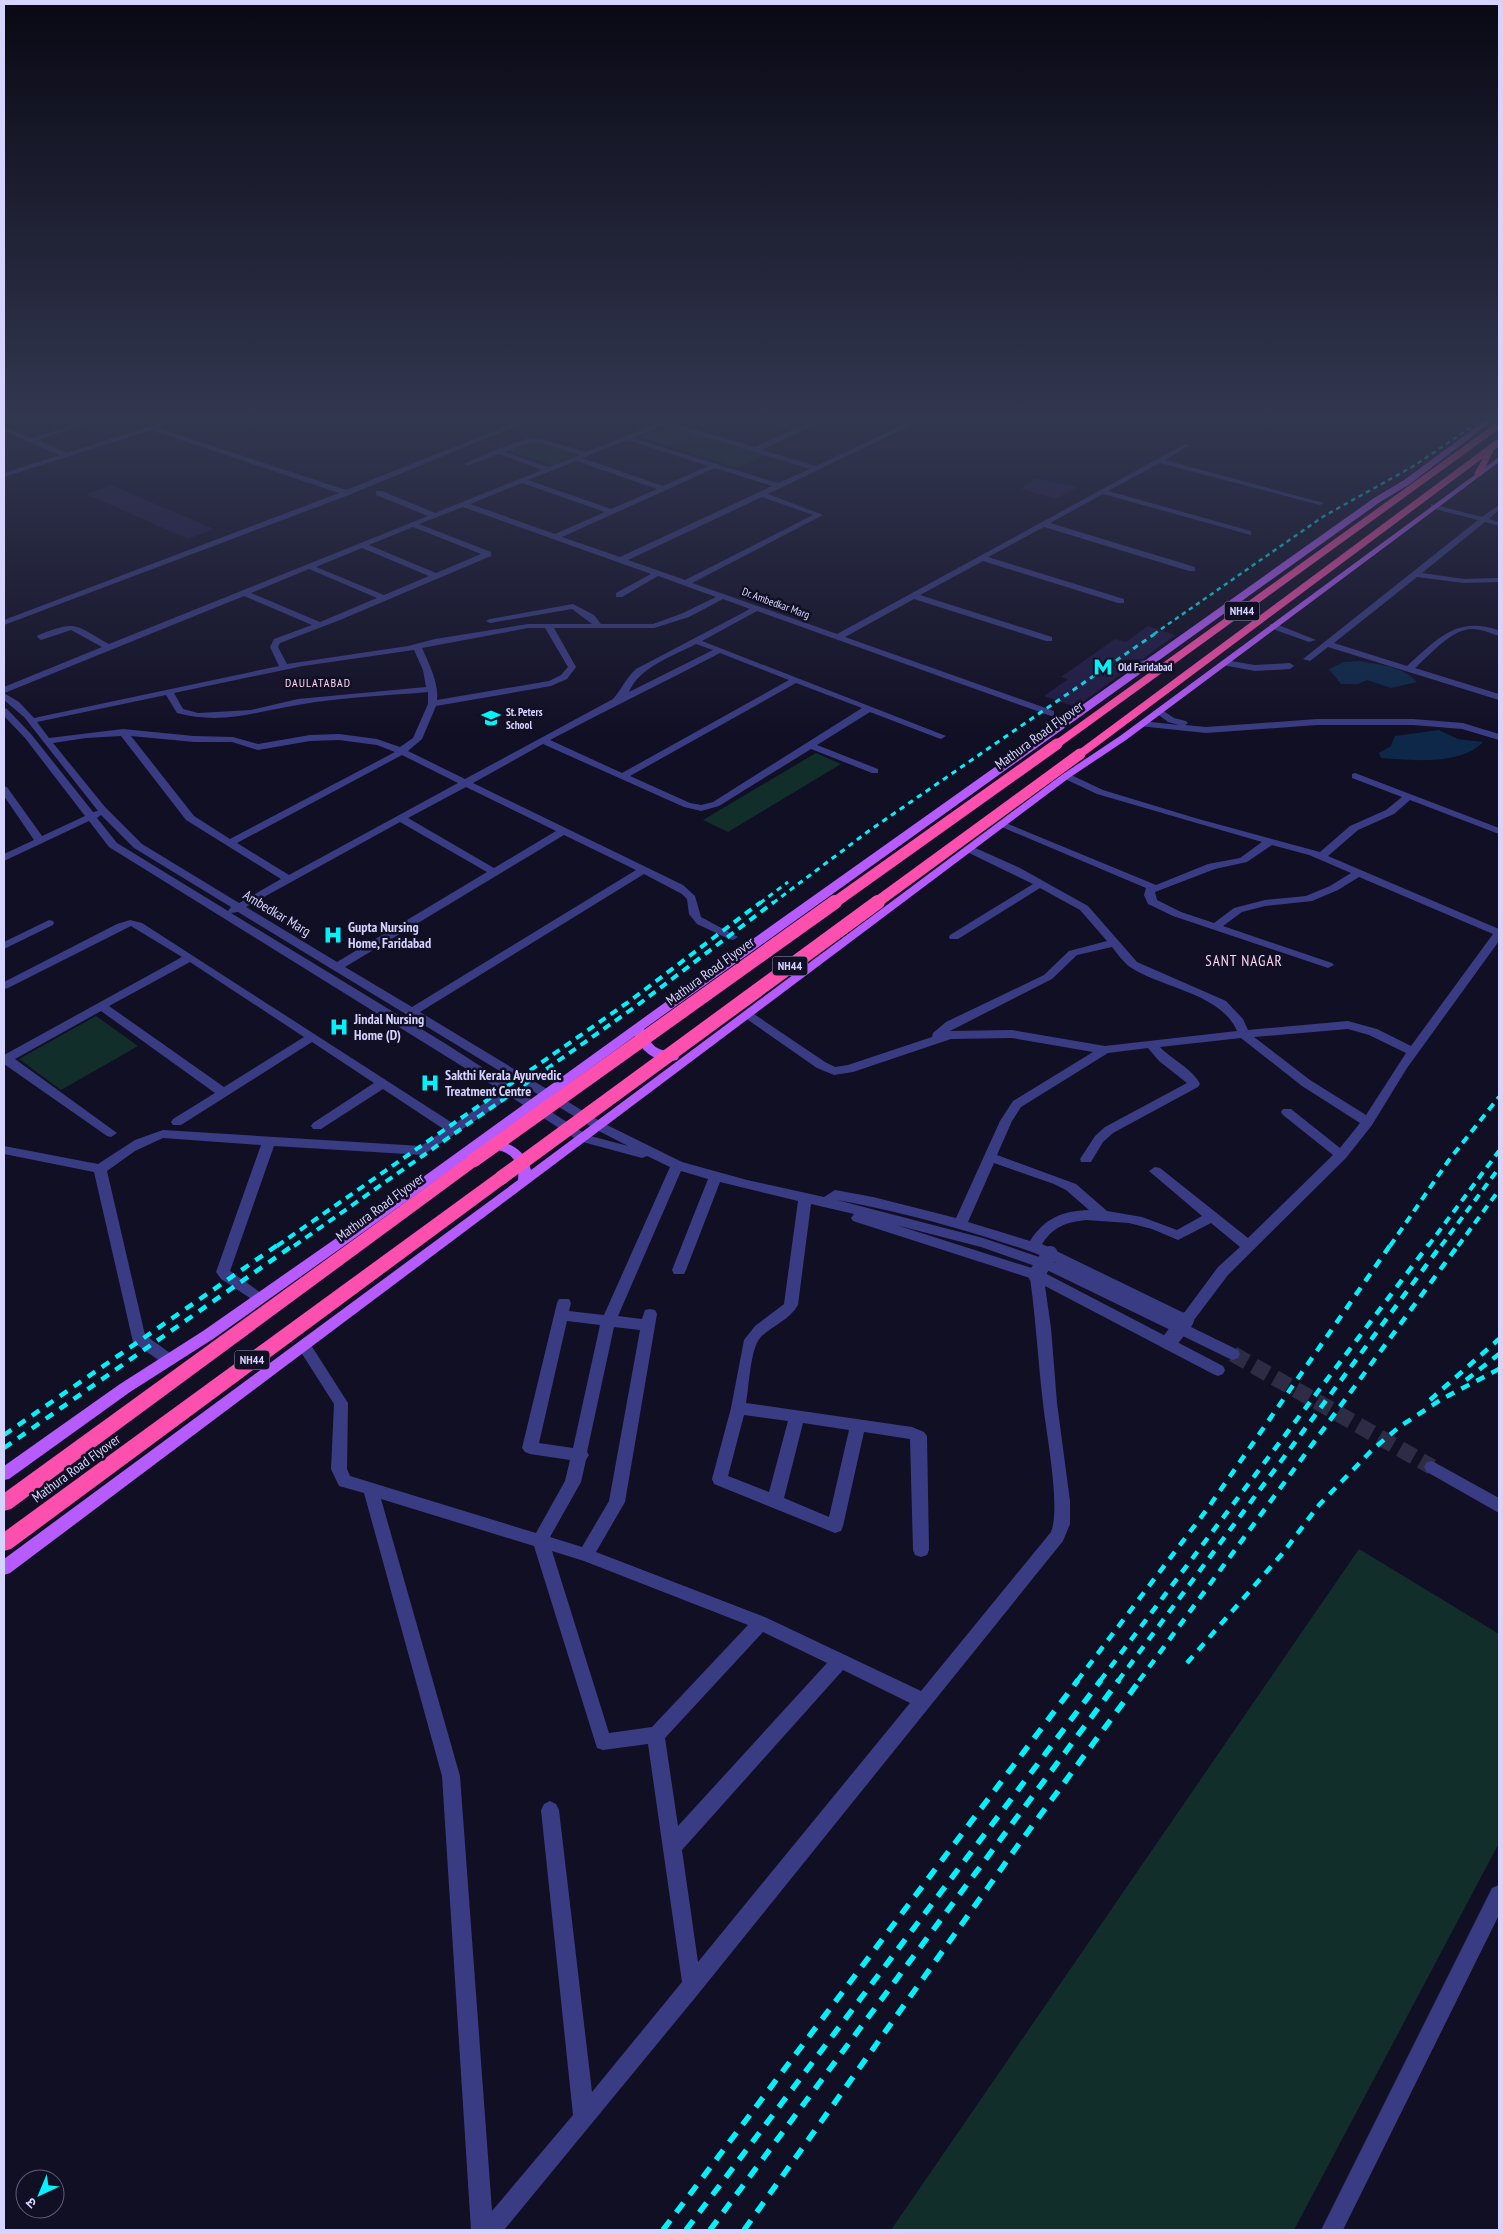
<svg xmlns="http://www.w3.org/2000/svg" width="1503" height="2234" font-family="'PT Sans Narrow','Noto Sans Devanagari',sans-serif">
<rect width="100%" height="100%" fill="#110f24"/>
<g fill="#122e2b">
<polygon points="670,426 766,456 737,468 641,437"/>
<polygon points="538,439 581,453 552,465 508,451"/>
<polygon points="816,753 841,764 728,832 703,820"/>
<polygon points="96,1016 138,1046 61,1090 19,1059"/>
<polygon points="1359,1549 1499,1634 1499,1843 1294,2230 891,2230"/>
</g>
<g fill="#0e2849">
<path d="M1360,661C1381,665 1402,666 1417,682L1391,688L1367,680L1358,684H1341L1329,669L1344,662Z"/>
<path d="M1439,730L1458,739L1483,742C1460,766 1411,760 1381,758L1379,753L1391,746L1395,736Z"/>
</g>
<g fill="#211b45">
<polygon points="1035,478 1078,487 1055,499 1021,489"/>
<polygon points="111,485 214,529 188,539 86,494"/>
<polygon points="1148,626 1175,635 1143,659 1118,660 1114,664 1114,666 1119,670 1128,669 1076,707 1044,696 1068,679 1061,677 1115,639 1126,642"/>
</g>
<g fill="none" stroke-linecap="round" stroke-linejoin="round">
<polyline stroke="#2e2c45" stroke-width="16" stroke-dasharray="16 8" stroke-linecap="butt" points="1233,1354 1432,1467"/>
<g fill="#3a3c83" fill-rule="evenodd">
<polygon points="81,422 91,422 38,440 67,453 162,422 172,422 158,428 346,490 517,422 526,422 349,495 4,625 4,620 339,493 151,430 4,477 4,473 60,455 4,431 4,427 32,438"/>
<path d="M660,422H670L755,447L792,430L770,422H780L798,428L810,422H819L762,450L816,466L909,422H918L768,494L823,515L692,583L837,634L1185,444L1190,445L1165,460L1324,503L1320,505L1160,463L1108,491L1251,531V535L1103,494L1050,523L1195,567V571H1189L1044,527L988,557L1124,599V603H1118L983,561L920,595L1052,637V641H1046L914,599L845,637L1054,711V715L1051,716L757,611L702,641L946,736L941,739L938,738L870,712L817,745L878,769V773H872L811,749L719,806L701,811L684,807L543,744L473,783L683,885L695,896L701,917L738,937L733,940L729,939L697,924L689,914L687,899L682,894L644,874L420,1012L603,1123L682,1162L747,1180L824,1197L835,1190L873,1197L956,1218L1000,1121L1013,1101L1093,1052L1012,1038L951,1039L853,1072L834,1075L817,1068L741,1015L747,1011L751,1012L825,1062L835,1067L848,1065L932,1037L933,1033L946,1022L1044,975L1069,951L1107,941L1080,910L1040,888L958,939H950L949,937L950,935L1033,884L965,851V847H973L1020,868L1088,906L1137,962L1226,1001L1243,1019L1248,1030L1348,1021L1377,1029L1411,1046L1493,934L1359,877L1338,890L1312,901L1265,906L1242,912L1223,926L1332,963L1334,965L1328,968L1173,916L1148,904L1144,895L1146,888L997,825L998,823H1006L1156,885L1208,864L1240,858L1262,842L1097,794L1063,778V774H1069L1103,790L1195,818L1320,852L1350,826L1386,810L1402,797L1352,778V774L1355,773L1499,828V834L1410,800L1394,814L1358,830L1328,856L1499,929V941L1407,1068L1372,1125L1346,1158L1228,1275L1191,1324L1187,1325L1238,1350L1240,1354L1238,1358L1233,1360L1228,1358L1049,1271L981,1247L896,1225L1041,1271L1223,1366L1225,1370L1223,1374L1218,1376L1213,1374L1045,1286L1051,1328L1057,1403L1070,1501V1524L1063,1541L699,1993L504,2230H471L442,1776L364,1493L339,1486L331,1469L334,1404L297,1346L299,1342L304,1340L309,1342L348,1403L347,1469L350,1476L536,1533L565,1481L570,1460L530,1454L525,1452L522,1448L557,1303L559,1299H569L571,1303L569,1311L604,1315L670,1167L647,1156L642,1158L579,1141L511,1097L423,1155L274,1146L230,1271L264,1295L266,1299L264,1303L259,1304L221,1279L216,1272L261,1145L163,1138L135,1151L107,1171L145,1335L174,1356L176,1360L174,1364L169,1366L164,1364L133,1342L94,1172L4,1154V1146L98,1164L135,1140L163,1130L421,1146L445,1130L383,1089L321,1129H313L311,1126L313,1123L374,1083L312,1042L181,1125H173L171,1122L173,1119L215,1093L101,1011L15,1059L117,1133L111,1137L107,1136L4,1064V1055L182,957L131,926L8,988L4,989V982L117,924L130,920L142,923L454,1124L502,1091L109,847L89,821L4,861V854L34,840L4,796V786L7,787L42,836L85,816L25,738L4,716V708L7,709L31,734L93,812L98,811L24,717L4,700V693L19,702L34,718L279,666L270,647L274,639L312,625L244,596L7,692L4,693V687L102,647L71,630L41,640L37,637L38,635C78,620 73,624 109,644L428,516L376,495V491H382L435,513L542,470L499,454L469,465L464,464L495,450L529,438L545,440L586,452ZM665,425L810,469L778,483L633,438ZM627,440L708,466L663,486L582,458ZM530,442L542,443L580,455L548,467L505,452ZM576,461L657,489L611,509L528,480ZM715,468L772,486L620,557L562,537ZM522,483L605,512L555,534L470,504ZM762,497L813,515L685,580L628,560ZM463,507L651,574L616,593V597H622L658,576L716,597L683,613L653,624H601L594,615L573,604L490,619L486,621L490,623L572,609L592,624H528L435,639L408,646L287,664L278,647L280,643L340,620L491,556V552L419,524ZM413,527L481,554L436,573L369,545ZM362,548L429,576L384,595L316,567ZM309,569L377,598L320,622L251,593ZM723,599L750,609L636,669C625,679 622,689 613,699L465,779L408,751L422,739L436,706L551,686L567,679L576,667L554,628H654L689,617ZM528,628H545L568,667L561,675L549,681L437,700C439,683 429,664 422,648ZM696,644L713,650L629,692C639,667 673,656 696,644ZM414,650L423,670L426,687L298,699L251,710L198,713L183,709L174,693L303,666ZM720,653L789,680L622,773L550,740C606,710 663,683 720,653ZM796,683L862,708L713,802L701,805L690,803L630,776ZM428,692V704L413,738L400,747L377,739L339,734L310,735L258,744L233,737L194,736L123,729L49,738L37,722L166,695L177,713C222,725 254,712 298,705C340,697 385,696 428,692ZM121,736L186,820L281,879L239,903L142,844L105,807L53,743L86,738ZM131,736L194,742H232L258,750L310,741L339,740L377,745L395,752L230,839L194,816ZM402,755L458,783L289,875L237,843ZM466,787L556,831L494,868L408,818ZM101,815L134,848L231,907L228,911L117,843L97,818ZM400,822L487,872L337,962L246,907ZM564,835L636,870L412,1007L345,967ZM1272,845L1309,855L1351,873L1330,886L1306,896L1265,900L1234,908L1214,923L1181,912L1157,900L1155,892L1215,869L1247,862ZM238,912L595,1129L628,1146L587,1135L446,1044L231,913ZM1112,947C1117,953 1123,962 1130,967C1161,988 1221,993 1237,1031L1105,1046L1012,1030L950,1031L1052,979L1077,955ZM190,962L304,1037L224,1087L109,1006ZM1348,1029L1369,1035L1406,1053L1366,1115L1310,1080L1254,1037ZM1241,1038L1302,1086L1360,1123L1340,1148L1291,1109H1283L1281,1112L1283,1115L1333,1155L1248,1238L1160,1168L1155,1167L1149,1171L1202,1216L1177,1230L1142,1217L1107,1211L1076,1184L997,1155L1012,1121L1021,1107L1108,1053L1148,1048L1159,1061L1187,1083L1105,1127L1095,1136L1080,1159L1081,1162H1091L1103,1142L1113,1133L1198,1087L1200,1084C1192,1068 1172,1060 1160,1047ZM994,1163L1054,1184L1066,1190L1089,1210C1062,1211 1045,1218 1030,1241L968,1222ZM681,1171L708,1179L672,1270L674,1274H684L686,1270L720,1182L798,1201L784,1304L755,1326L744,1340L731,1408L712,1479L714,1484L835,1533L841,1531L843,1526L864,1432L910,1439L913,1550L915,1555L921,1557L927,1555L929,1550L927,1436L924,1432L912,1427L746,1403C749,1388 750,1350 760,1338C772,1325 789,1321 798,1305L811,1204L854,1214L851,1218L853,1221L1030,1278C1036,1320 1038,1361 1043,1403C1046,1433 1061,1507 1051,1532L921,1691L767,1618L596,1552L625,1502L657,1314L655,1310L650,1309L645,1310L642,1319L618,1316ZM837,1200C887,1209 937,1222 986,1237C1010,1245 1034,1251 1057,1263L983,1238ZM1086,1220L1129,1223L1152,1229L1178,1240L1211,1223L1240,1247L1218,1267L1184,1313L1042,1244C1053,1227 1066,1222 1086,1220ZM567,1321L600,1325L573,1448L539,1443ZM614,1327L640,1330L609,1501L582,1547L550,1537L581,1482L586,1460L589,1455L587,1452ZM744,1415L788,1421L769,1492L728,1476ZM803,1423L849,1430L829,1517L784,1498ZM381,1499L534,1546L597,1748L603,1750L648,1744L682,1982L592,2092L559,1810L556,1804L550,1801L544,1804L541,1810L573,2115L492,2211L460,1776ZM552,1551L584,1561L748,1625L652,1727L609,1733ZM763,1632L827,1663L678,1826L665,1738ZM843,1670L910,1703L698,1962L682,1850Z"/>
<path d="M1431,504L1482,517L1499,505V510L1489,519L1499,522V526L1485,522L1422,573L1464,579L1499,578V582L1464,583L1417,577L1334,643L1407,666C1437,640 1455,616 1498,630L1499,636C1490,633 1482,629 1472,629C1451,629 1430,655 1415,668L1499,694V700L1328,647L1310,661L1303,659L1478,520L1431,508Z"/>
<polygon points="1270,624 1276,624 1316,640 1309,642 1270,628"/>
<polygon points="1150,660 1153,661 1153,665 1119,668 1115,665 1119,662"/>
<polygon points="1225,660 1255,665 1290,663 1294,666 1290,669 1255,671 1222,665 1222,661"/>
<polygon points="1159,708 1174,718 1186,721 1188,723 1185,725 1206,727 1317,719 1413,719 1463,723 1499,734 1499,740 1462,729 1413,725 1317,725 1206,733 1139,726 1137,724 1142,721 1179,725 1168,722 1156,713 1156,709"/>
<polygon points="49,920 53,921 54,923 53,925 4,949 4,942"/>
<polygon points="1432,1461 1499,1498 1499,1513 1427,1472 1424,1467 1427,1462"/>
<polygon points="1499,1885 1499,1915 1343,2230 1321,2230 1492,1888"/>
</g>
<path fill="#b65bfd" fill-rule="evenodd" d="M1483,422H1491L1410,484L1380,502L644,1029C654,1050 655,1048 677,1054L679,1057L677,1060C659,1065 641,1052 635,1036L491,1141C510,1141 526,1151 531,1170L1063,774L1120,736L1499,457V462L1126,740L1069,778L10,1573L4,1575V1559L518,1180C520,1165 513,1153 498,1150C492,1148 488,1150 483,1147L213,1339L130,1392L9,1479L4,1480V1466L120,1384L203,1331L401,1193L771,926L1374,498L1404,480Z"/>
<g fill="#fd4fae" fill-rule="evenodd">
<polygon points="1496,423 1499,423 1499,429 1061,746 1053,746 1051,744 1053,742"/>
<polygon points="1496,440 1499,440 1499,446 1494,450 1481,476 1474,474 1483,458 1084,756 1076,756 1074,754 1076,752"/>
<polygon points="474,1155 479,1156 482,1160 479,1164 11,1509 4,1511 4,1493 469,1156"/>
<polygon points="501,1173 507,1174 509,1178 507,1182 11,1549 4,1551 4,1532 495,1174"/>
</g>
<polyline stroke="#02f2fb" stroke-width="2.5" stroke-dasharray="4.5 4" stroke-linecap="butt" points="1154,634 1324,516 1412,467 1479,422"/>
<g stroke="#02f2fb" stroke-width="3" stroke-dasharray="5.5 5" stroke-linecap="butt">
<polyline points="760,903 788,882"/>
<polyline points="773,903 870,830 1156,633"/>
</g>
<g stroke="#02f2fb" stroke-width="4" stroke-dasharray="8 6" stroke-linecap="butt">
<polyline points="277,1246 627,1003 761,902"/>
<polyline points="294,1246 635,1007 774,902"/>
<polyline points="1390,1246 1449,1160 1499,1097"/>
<polyline points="1428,1246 1499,1151"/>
<polyline points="1441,1246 1499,1168"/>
<polyline points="1458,1246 1499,1190"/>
</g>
<g stroke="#02f2fb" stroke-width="4.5" stroke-dasharray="9 8" stroke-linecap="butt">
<polyline points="1466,1380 1499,1354"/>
<polyline points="1430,1400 1499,1339"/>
<polyline points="4,1435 279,1244"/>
<polyline points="4,1448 295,1244"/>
<polyline points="1187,1663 1282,1554 1319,1505 1371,1451 1399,1427 1442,1399 1499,1369"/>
<polyline points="1077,1681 1208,1508 1391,1244"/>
<polyline points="1100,1681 1429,1244"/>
<polyline points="1118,1681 1442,1244"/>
<polyline points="1139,1681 1459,1244"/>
</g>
<g stroke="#02f2fb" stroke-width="5.5" stroke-dasharray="12 10" stroke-linecap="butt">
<polyline points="663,2230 1078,1680"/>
<polyline points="686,2230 1101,1680"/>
<polyline points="710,2230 1119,1680"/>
<polyline points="744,2230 1016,1848 1140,1680"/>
</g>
<g stroke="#3a3c83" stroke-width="16">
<polyline points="1036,1275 1050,1254"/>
<polyline points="1169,1342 1186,1320"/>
</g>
<g stroke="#fd4fae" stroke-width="11">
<polyline points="834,903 1057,744"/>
<polyline points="876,903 1080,754"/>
</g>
<g stroke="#fd4fae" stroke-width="14">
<polyline points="474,1160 835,902"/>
<polyline points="501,1178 878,902"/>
</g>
</g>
<linearGradient id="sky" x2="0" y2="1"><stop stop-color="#090814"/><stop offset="0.57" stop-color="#323750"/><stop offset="1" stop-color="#323750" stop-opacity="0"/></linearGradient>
<rect width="1503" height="735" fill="url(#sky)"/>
<defs>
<g id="metro-bare" transform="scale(1.5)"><path d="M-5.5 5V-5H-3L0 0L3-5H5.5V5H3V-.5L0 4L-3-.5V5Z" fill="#02f2fb" stroke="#110f24" stroke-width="2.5" paint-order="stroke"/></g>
<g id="school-bare" transform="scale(1.5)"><path d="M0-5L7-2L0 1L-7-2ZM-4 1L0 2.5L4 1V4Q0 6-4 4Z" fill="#02f2fb" stroke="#110f24" stroke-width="2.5" paint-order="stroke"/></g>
<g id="hospital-bare" transform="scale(1.5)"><path d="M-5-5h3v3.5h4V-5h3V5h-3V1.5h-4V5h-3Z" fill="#02f2fb" stroke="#110f24" stroke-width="2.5" paint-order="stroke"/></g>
</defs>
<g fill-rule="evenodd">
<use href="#metro-bare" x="1103" y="667"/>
<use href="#school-bare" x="491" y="718"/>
<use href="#hospital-bare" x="333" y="935"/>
<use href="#hospital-bare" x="339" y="1027"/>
<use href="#hospital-bare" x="430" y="1083"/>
</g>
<g text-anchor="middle" stroke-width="5" stroke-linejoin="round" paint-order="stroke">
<g font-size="11" fill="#d5d3ff" stroke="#110f24">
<text transform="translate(776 603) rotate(20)" y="4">Dr. Ambedkar Marg</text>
</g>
<g font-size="11" font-weight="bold" fill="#d5d3ff" stroke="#110f24" text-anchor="start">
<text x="1118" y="671">Old Faridabad</text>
<text x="506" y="716">St. Peters<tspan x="506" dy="13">School</tspan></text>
</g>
<g fill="#110f24" stroke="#9a98bd" stroke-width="1">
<rect x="1224.5" y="601.5" width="35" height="19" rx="4"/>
<rect x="772.5" y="956.5" width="35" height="19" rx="4"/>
<rect x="234.5" y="1350.5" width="35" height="19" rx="4"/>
</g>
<g font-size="12" font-weight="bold" fill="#d5d3ff">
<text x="1242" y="615">NH44</text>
<text x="790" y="970">NH44</text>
<text x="252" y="1364">NH44</text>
</g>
<g font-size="12" letter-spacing="1" fill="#ffd5f2" stroke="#110f24">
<text x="318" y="687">DAULATABAD</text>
</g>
<g font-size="14" fill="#d5d3ff" stroke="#110f24">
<text transform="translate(1039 735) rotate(-36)" y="5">Mathura Road Flyover</text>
<text transform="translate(277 913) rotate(31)" y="5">Ambedkar Marg</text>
<text transform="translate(710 971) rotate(-36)" y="5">Mathura Road Flyover</text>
<text transform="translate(380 1207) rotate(-36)" y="5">Mathura Road Flyover</text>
<text transform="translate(76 1468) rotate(-36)" y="5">Mathura Road Flyover</text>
</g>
<g font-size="14" font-weight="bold" fill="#d5d3ff" stroke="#110f24" text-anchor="start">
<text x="348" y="932">Gupta Nursing<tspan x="348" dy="16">Home, Faridabad</tspan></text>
<text x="354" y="1024">Jindal Nursing<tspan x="354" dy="16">Home (D)</tspan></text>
<text x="445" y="1080">Sakthi Kerala Ayurvedic<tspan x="445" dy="16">Treatment Centre</tspan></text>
</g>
<g font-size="15" letter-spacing="1" fill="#ffd5f2" stroke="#110f24">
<text x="1244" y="966">SANT NAGAR</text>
</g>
</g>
<rect width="1503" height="2234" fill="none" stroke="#d5d3ff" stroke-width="10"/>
<g transform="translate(40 2194) rotate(224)"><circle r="24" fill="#110f24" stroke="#5f5d7c"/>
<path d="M0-4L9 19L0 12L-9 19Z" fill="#02f2fb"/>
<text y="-8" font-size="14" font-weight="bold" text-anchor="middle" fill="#d5d3ff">उ</text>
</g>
</svg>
